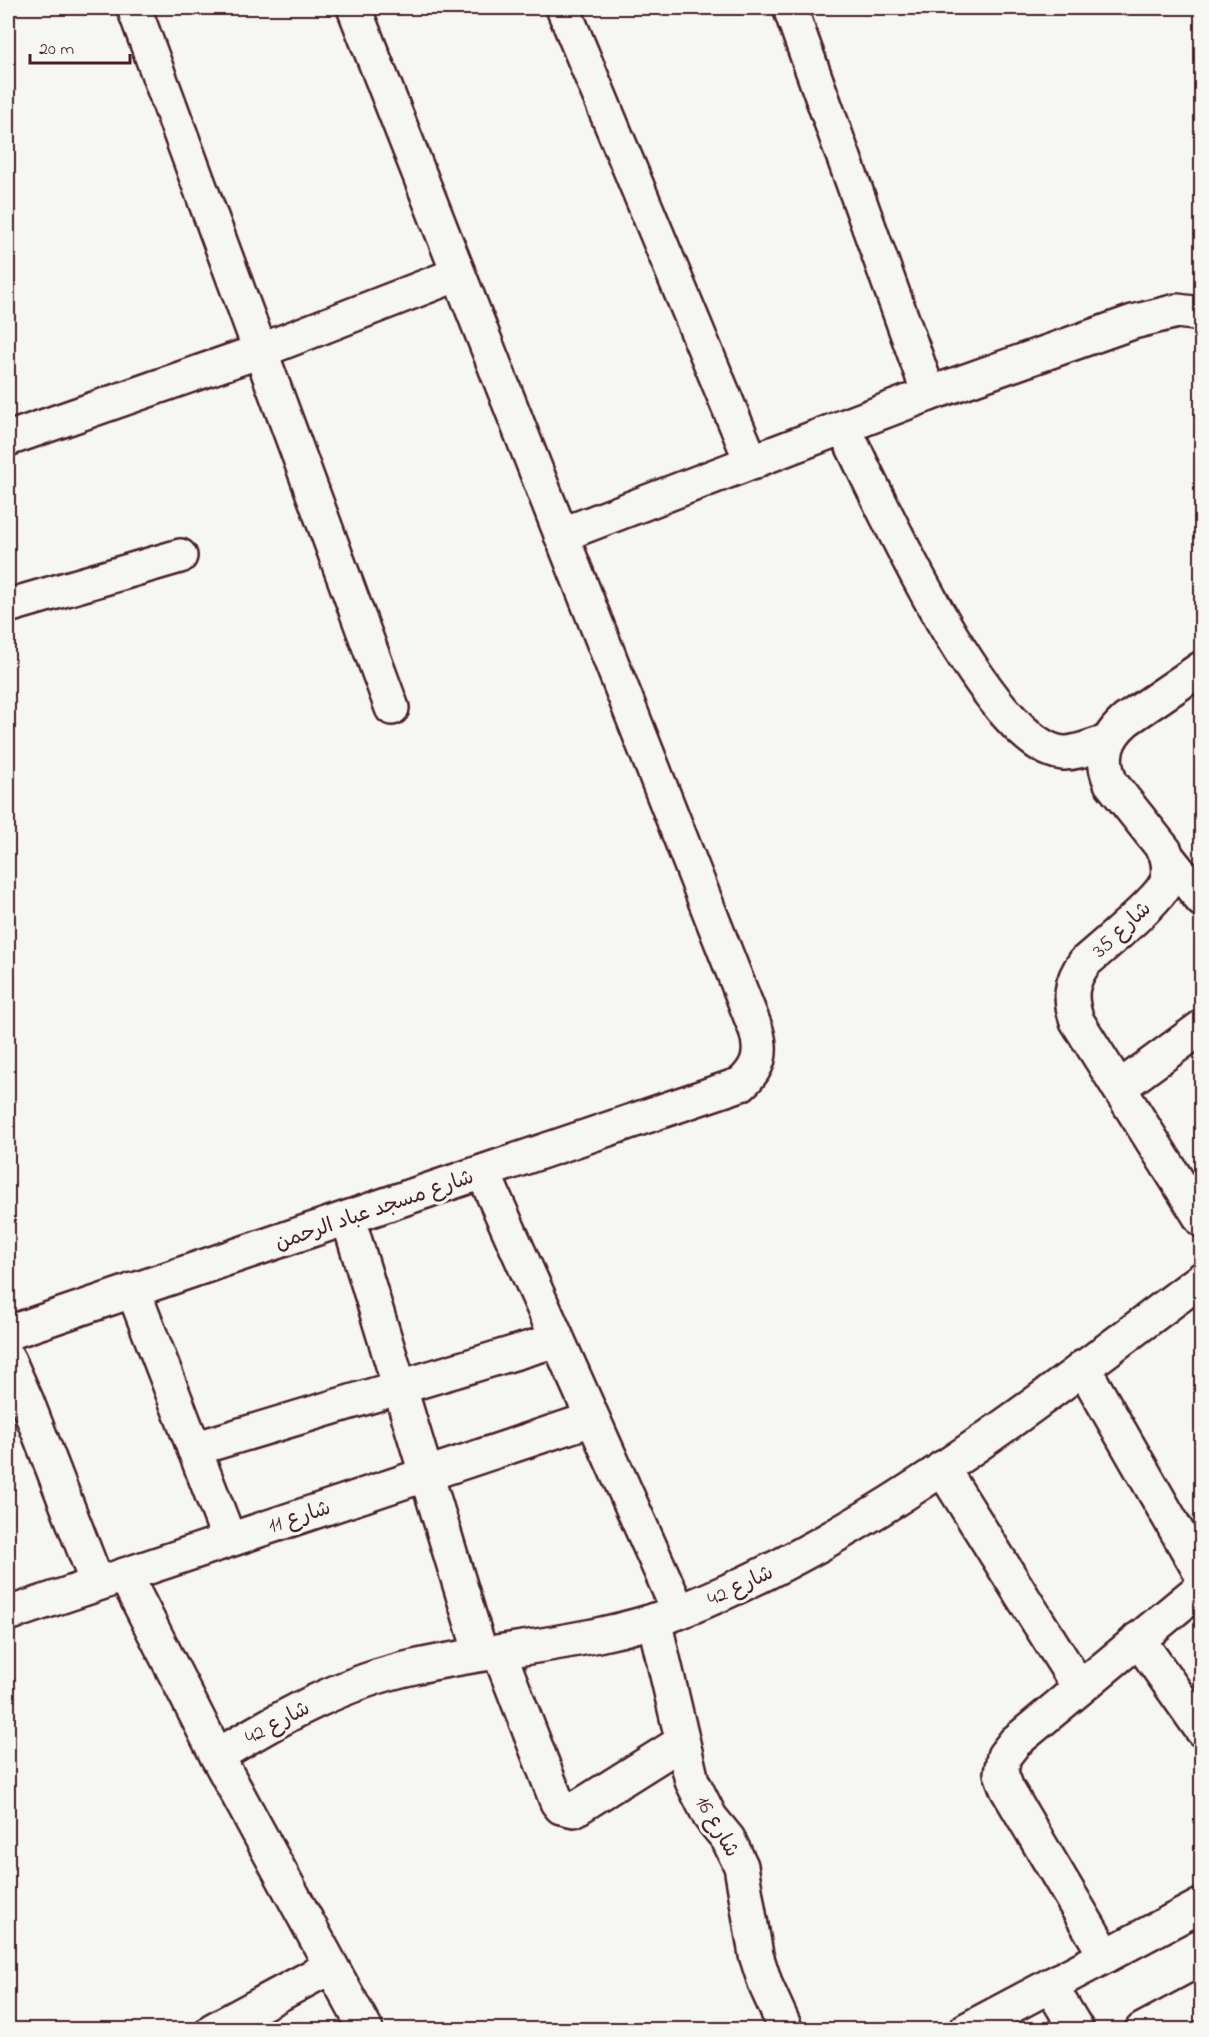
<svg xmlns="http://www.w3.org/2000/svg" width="1209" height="2037" font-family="'Indie Flower','Playpen Sans Arabic',sans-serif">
<rect width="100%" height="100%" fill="#f6f6f2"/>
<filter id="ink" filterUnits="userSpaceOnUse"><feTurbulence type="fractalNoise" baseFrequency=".0167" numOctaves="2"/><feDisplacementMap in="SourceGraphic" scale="12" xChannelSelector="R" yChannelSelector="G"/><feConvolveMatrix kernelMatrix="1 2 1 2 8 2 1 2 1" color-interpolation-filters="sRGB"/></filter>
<g filter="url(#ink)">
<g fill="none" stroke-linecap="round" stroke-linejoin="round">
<g stroke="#4a1f2b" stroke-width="38">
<g id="minor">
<polyline points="134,8 392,708"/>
<polyline points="563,8 752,463"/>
<polyline points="790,8 929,394"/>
<path d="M844,428C876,493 989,747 1063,753C1076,754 1095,745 1107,742"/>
<polyline points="8,439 260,351 458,274"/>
<polyline points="561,535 929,394 1133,322 1177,311 1202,314"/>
<polyline points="8,606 180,556"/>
<path d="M1202,668L1126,720C1105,738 1100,758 1111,783L1165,851C1169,862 1171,872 1166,883C1157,902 1103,946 1085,962C1070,982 1069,998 1077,1021L1202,1220"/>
<polyline points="1169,859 1202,900"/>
<polyline points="1119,1088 1202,1027"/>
<polyline points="483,1172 679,1612"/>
<polyline points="348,1218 481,1654"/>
<polyline points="133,1290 229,1539"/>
<path d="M8,1333L741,1084C759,1068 763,1053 756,1030L354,8"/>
<polyline points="8,1359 27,1402 97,1583"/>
<polyline points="1083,1367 1202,1575"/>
<polyline points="194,1449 557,1340"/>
<polyline points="942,1468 1079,1687"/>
<polyline points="125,1575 217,1756 366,2030"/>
<polyline points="8,1614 592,1419"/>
<polyline points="654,1620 692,1781 710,1817 728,1839 741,1866 756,1955 766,1986 786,2030"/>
<polyline points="1138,1639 1202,1730"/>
<polyline points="499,1652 557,1802 561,1807 574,1810 682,1742"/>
<path d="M217,1756C279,1718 343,1682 414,1667C503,1647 597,1644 681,1611C873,1535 1038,1401 1202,1279"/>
<polyline points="1106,1956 1007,1789 1001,1773 1004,1756 1015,1742 1202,1587"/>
<polyline points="1050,1985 1077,2030"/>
<polyline points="213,2030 330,1967"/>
<polyline points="966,2030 1202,1905"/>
<polyline points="1142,2030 1202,1998"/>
</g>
</g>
<use href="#minor" stroke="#f6f6f2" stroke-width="33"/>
</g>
</g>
<g text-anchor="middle" stroke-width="6" stroke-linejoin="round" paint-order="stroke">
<g font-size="21" fill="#4a1f2b" stroke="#f6f6f2">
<text transform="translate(1121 929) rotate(-43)" y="7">شارع 35</text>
<text transform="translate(374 1209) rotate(-19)" y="7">شارع مسجد عباد الرحمن</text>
<text transform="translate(299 1516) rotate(-18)" y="7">شارع 11</text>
<text transform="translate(740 1585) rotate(-25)" y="7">شارع 42</text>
<text transform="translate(277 1722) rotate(-28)" y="7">شارع 42</text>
<text transform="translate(718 1826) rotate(60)" y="7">شارع 16</text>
</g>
</g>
<rect width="1209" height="2037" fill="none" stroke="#f6f6f2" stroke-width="30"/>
<rect x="15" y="15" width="1179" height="2007" fill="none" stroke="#4a1f2b" stroke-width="2" filter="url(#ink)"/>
<path d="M30 54v9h100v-9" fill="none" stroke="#4a1f2b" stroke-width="3"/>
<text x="39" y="54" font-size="18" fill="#4a1f2b" stroke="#f6f6f2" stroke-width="4.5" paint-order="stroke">20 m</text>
</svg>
